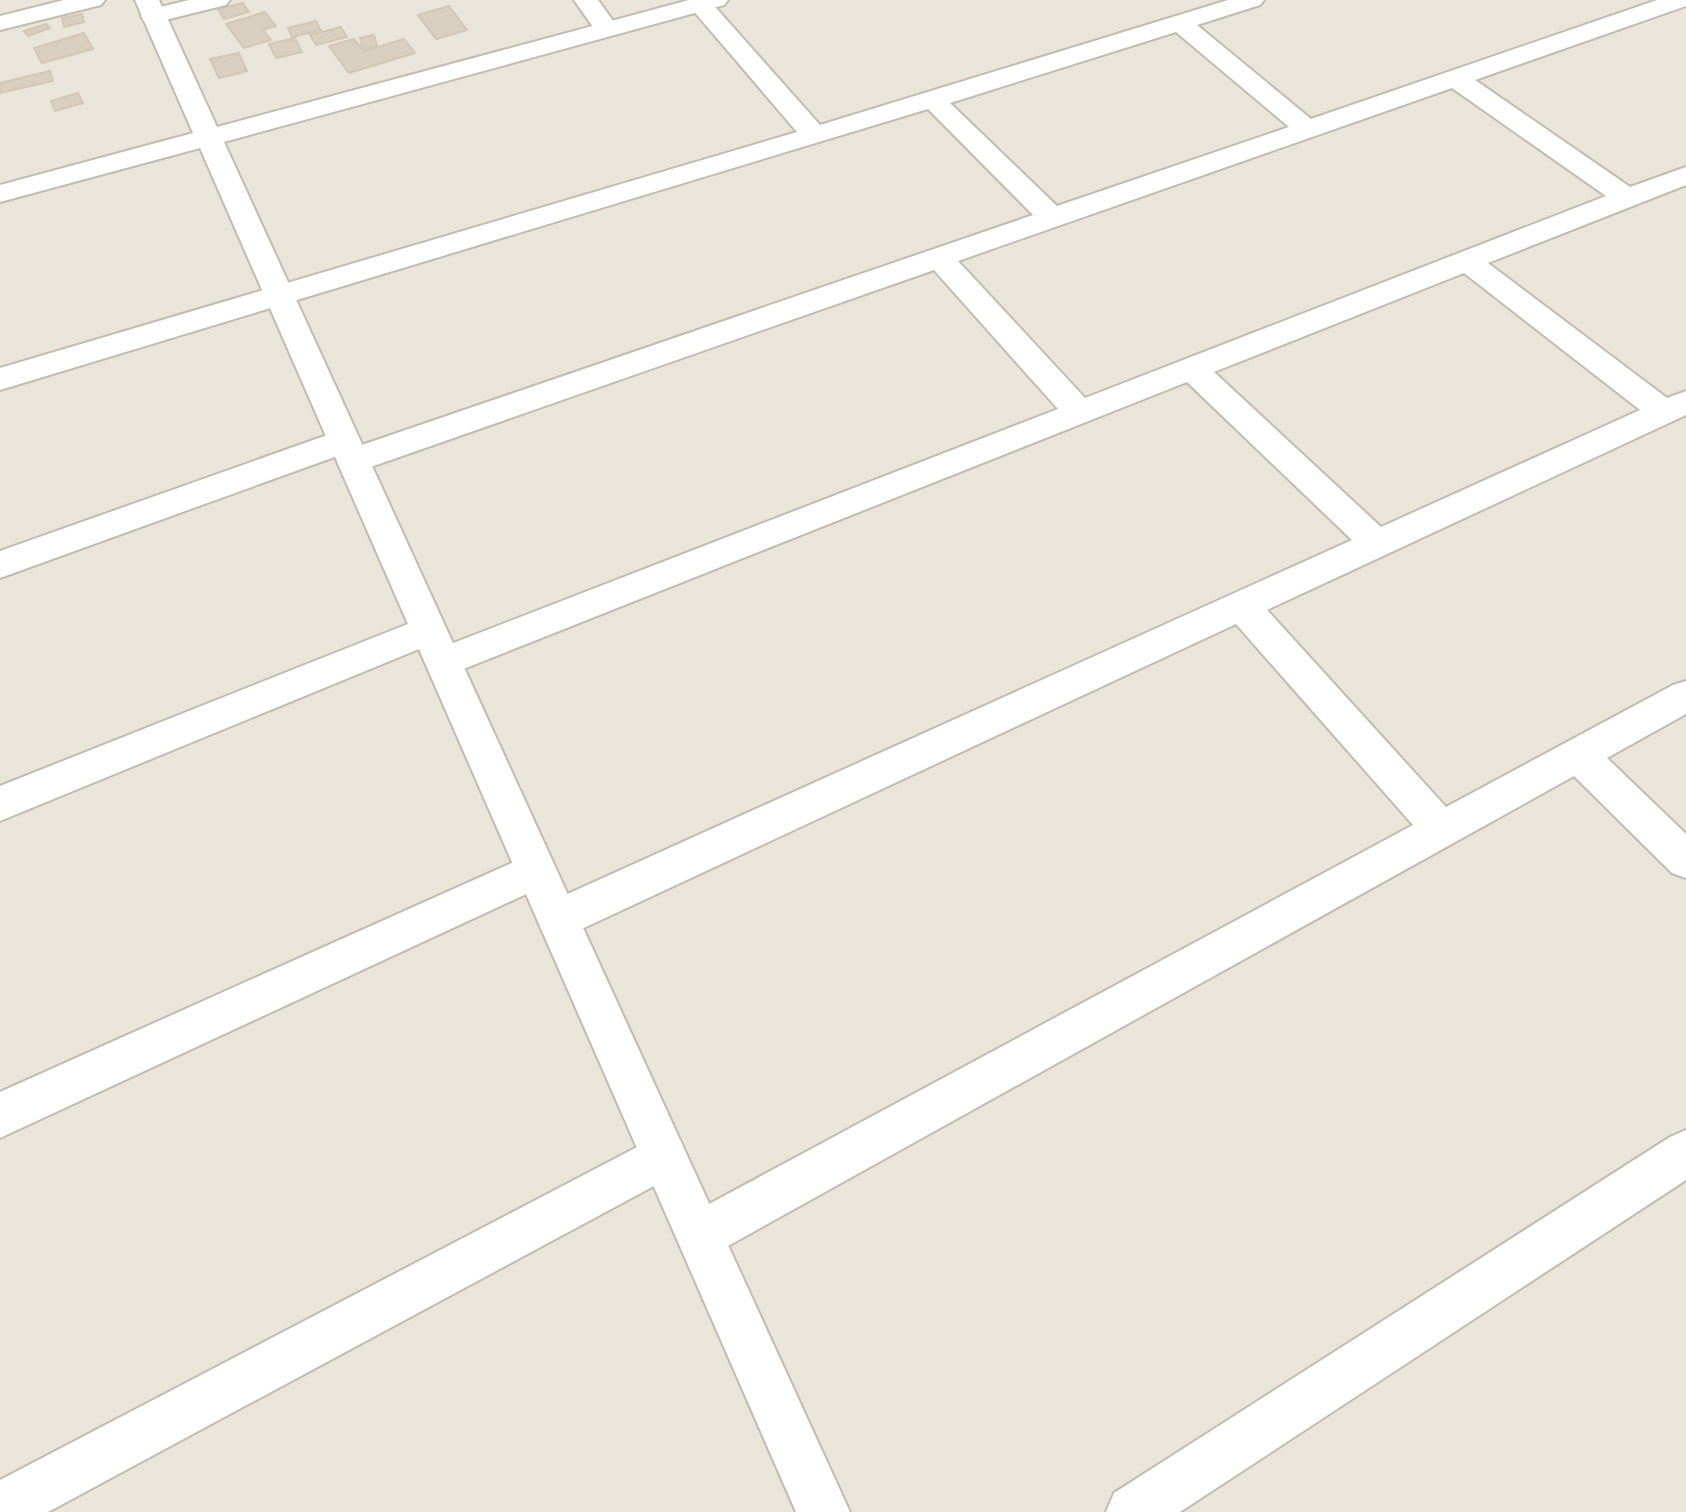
<svg xmlns="http://www.w3.org/2000/svg" width="1686" height="1512" font-family="Raleway,sans-serif">
<rect width="100%" height="100%" fill="#f6f3ec"/>
<rect fill="#eae5da" x="0" y="0" width="1686" height="1512"/>
<g fill="#d8cfc1" stroke="#d3c7b4" stroke-width="2">
<polygon points="243,3 249,12 224,19 218,9"/>
<polygon points="449,6 467,30 436,39 418,15"/>
<polygon points="265,12 276,26 263,30 271,40 244,48 226,24"/>
<polygon points="82,14 84,22 64,27 62,18"/>
<polygon points="316,21 321,30 292,37 288,28"/>
<polygon points="46,24 50,28 28,36 24,31"/>
<polygon points="341,27 347,37 316,45 310,35"/>
<polygon points="84,33 93,49 42,63 34,48"/>
<polygon points="374,35 377,46 363,49 360,38"/>
<polygon points="295,38 302,52 276,58 269,44"/>
<polygon points="354,39 364,51 404,39 415,53 349,73 329,46"/>
<polygon points="239,53 247,71 219,78 210,59"/>
<polygon points="50,71 53,81 0,93 0,83"/>
<polygon points="78,93 83,103 55,111 51,101"/>
</g>
<g fill="none" stroke-linecap="round" stroke-linejoin="round">
<g stroke="#c2bbae" stroke-width="4">
<g id="minor">
<polygon points="64,0 105,0 101,5 0,30 0,16"/>
<polygon points="189,0 230,0 226,5 153,23 144,21 141,16 144,11"/>
<polygon points="574,0 598,0 619,29 616,34 607,36 598,34"/>
<path d="M691,0H709L820,125L1228,0H1264L1260,5L1197,25L1311,119L1657,0H1686V6L1475,80L1630,187L1686,167V185L1488,263L1667,398L1686,391V415L1267,610L1446,807L1673,685L1686,681V714L1607,758L1686,834V878L1672,873L1574,776L717,1252L700,1259L683,1252L676,1235L683,1218L1413,825L1236,624L573,933L558,938L543,933L537,919L543,905L1352,540L1187,382L456,672L443,677L430,672L425,662L430,652L1058,409L934,270L365,469L353,473L341,469L337,461L340,455L0,578V551L333,433L344,429L355,433L360,441L356,447L1033,215L928,109L0,390V368L797,132L692,9L688,4ZM1176,32L1289,127L1057,206L950,103ZM1452,88L1606,196L1085,398L958,261ZM1464,273L1640,410L1381,527L1214,372Z"/>
<polygon points="428,616 441,620 446,630 441,640 0,821 0,786"/>
<polygon points="536,852 550,857 556,870 550,883 0,1138 0,1092"/>
<polygon points="1686,1130 1686,1180 1180,1512 1106,1512 1114,1493 1670,1137"/>
<polygon points="664,1133 680,1140 687,1156 680,1172 48,1512 0,1512 0,1480"/>
</g>
</g>
<g stroke="#c2bbae" stroke-width="4">
<polygon id="tertiary" points="135,0 159,0 217,127 689,0 728,0 724,5 224,142 850,1512 796,1512 200,148 0,202 0,185 193,133"/>
</g>
<use href="#minor" fill="#fff" fill-rule="evenodd"/>
<use href="#tertiary" fill="#fff" fill-rule="evenodd"/>
</g>
</svg>
